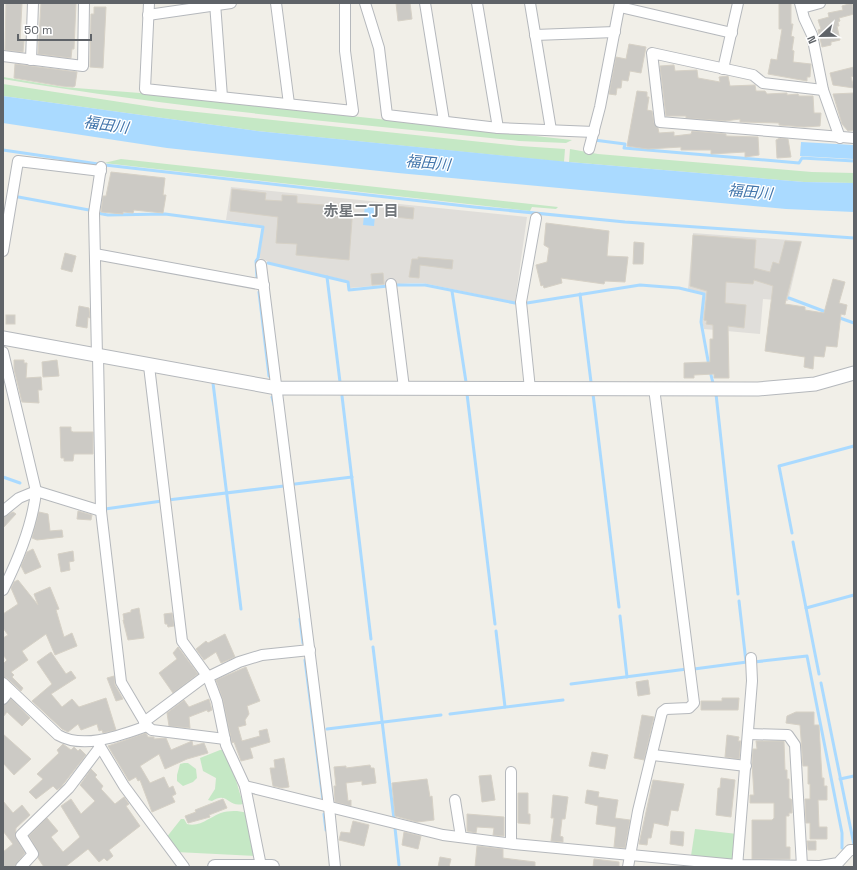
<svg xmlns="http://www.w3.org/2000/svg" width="857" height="870" font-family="'Space Grotesk','Noto Sans JP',sans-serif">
<rect width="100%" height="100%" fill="#f1efe8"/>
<g fill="#e0deda">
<polygon points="231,187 527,217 515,302 423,283 411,283 349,288 349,281 274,264 259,258 264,226 226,220"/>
<polygon points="693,233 802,241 788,301 763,299 760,334 704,329 702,322 705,293 688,289"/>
</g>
<g fill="#c5e8c5">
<path d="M3,77L63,87L140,93L572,140L566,143L519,141C347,123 174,108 3,79Z"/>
<polygon points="3,84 159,108 520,146 565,149 564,162 257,131 3,96"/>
<polygon points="570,149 598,154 812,172 854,173 854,183 804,182 569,162"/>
<polygon points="121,159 558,207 556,209 532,207 530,211 104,163"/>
<path d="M220,750H223L235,777L243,804C228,808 228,791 212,801L208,800L215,789L216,778L203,771L200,758Z"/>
<polygon points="184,763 188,763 196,769 197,778 193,782 183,786 177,781 177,775 180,764"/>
<path d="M237,811L249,813L257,856L176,852L166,838L181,819H184L187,824C200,828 212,815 224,812C228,811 233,811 237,811Z"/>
<polygon points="695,829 737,834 734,856 731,860 691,856"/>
</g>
<g fill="#aadaff">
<polygon points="3,96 257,131 569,162 804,182 854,183 854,212 786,209 398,173 167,148 3,123"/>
<polygon points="801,142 854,145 854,159 800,156"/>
<polygon points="365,205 376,206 374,226 363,225"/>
</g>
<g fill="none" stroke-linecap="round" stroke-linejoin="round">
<g stroke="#aadaff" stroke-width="3">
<polyline points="594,140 625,144 624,148 799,163 802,158 854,161"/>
<polyline points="3,150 105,165 474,207 625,222 854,238"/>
<polyline points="13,196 89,210"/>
<polyline points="97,213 108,215 165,214 263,227 258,258 256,261 257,277"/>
<polyline points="268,263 348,282 349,290 388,286"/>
<polyline points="327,277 340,382"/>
<polyline points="396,285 425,285 515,303"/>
<polyline points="452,291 466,382"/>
<polyline points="259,292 269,376"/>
<polyline points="580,294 591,382"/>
<polyline points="789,298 826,312"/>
<polyline points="527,303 640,285 679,288 704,294 701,322 709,366"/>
<polyline points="837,317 854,323"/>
<polyline points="710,371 713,383"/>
<polyline points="213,383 241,609"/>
<polyline points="467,394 495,624"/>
<polyline points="593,394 619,607"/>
<polyline points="716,394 738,594"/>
<polyline points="342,396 371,639"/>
<polyline points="272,397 274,405"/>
<polyline points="3,477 20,483"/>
<polyline points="295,484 352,477"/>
<polyline points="168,500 284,486"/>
<polyline points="105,509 162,501"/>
<polyline points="792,533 779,466 854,446"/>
<polyline points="793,542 819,674"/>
<polyline points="739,601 746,662"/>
<polyline points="806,608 854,595"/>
<polyline points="620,616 627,677"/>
<polyline points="300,619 303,643"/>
<polyline points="496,631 505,707"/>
<polyline points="373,647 394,819"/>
<polyline points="305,660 323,800"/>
<polyline points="754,662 807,656 842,833 842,848"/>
<polyline points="694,669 747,662"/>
<polyline points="821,683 854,845"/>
<polyline points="571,684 687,669"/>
<polyline points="450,714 563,700"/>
<polyline points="327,729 441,715"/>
<polyline points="840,779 854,776"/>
<polyline points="324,814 326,830"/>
<polyline points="395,828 399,865"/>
</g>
</g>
<g fill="#cccac5" stroke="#d6d1c6">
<polygon points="6,3 22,3 20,41 24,41 23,52 5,50"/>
<polygon points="41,3 76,3 74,49 72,49 71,58 38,54"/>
<polygon points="396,3 410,3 412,19 398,21"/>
<polygon points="779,3 791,3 791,24 793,24 791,36 794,37 792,50 794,51 793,62 811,64 810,77 807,77 807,81 768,74 771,59 777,60 782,29 779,29"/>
<polygon points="852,3 854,14 839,18 840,21 838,22 839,26 837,26 840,40 831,42 831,45 822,47 818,30 821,29 818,20 829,17 828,13 843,10 842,6"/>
<polygon points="94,7 106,7 103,68 90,67 91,14 94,14"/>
<polygon points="629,44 646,47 641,73 630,71 628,81 622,80 621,88 617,88 616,95 609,94 616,57 626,59"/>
<polygon points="15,64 77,72 75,86 73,87 61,86 14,78"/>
<polygon points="674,65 675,71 697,70 698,78 720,82 719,77 728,76 730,86 755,85 756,91 765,91 767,94 787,93 787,95 798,94 799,96 813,96 814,113 821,113 820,126 804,127 779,125 779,123 740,122 740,119 725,121 686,118 686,116 666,116 660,66"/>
<polygon points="854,67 854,76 851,77 854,88 833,85 830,73"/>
<polygon points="637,91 647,92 647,97 649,97 647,110 652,111 654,123 658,128 659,133 674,132 674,136 691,134 692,131 726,134 726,136 758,137 759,155 745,157 745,152 711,154 711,150 681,150 681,147 648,149 627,146"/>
<polygon points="854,93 854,130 848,131 842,124 833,94"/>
<polygon points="780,138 788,139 791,157 777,158 776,140"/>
<polygon points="111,172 165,178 163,195 166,195 163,213 134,210 133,213 123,212 123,214 101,212 103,196 106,196"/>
<polygon points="232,189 266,193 265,200 282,201 282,195 297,196 297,203 353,207 349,260 296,255 297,244 276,243 278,217 230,211"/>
<polygon points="396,206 414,208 413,219 395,217"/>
<polygon points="546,223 609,231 607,256 628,257 625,282 605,281 604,284 561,278 562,283 544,288 543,285 541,286 536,265 547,262 549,248 544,245"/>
<polygon points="693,235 756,240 754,268 770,272 773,262 779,264 785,241 801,242 785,304 805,307 805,310 824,313 833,279 845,282 839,303 847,305 845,315 841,314 837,347 826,346 824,357 814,356 813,369 804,367 805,357 765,351 773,286 754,280 753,284 726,282 725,303 746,305 744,328 728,326 729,378 714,378 714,374 694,375 694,378 684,378 684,363 710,362 710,339 713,339 713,325 706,324 707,321 704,320 707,291 690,286"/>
<polygon points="634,242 644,243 643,264 633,264"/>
<polygon points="65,253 76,256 72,272 61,269"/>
<polygon points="418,257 453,260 452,269 420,265 419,278 409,277 412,259 418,259"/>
<polygon points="383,273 384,284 372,285 371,274"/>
<polygon points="79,306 89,308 90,318 88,317 87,328 76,326"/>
<rect x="6" y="315" width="9" height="9"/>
<polygon points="14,360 24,360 24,363 27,363 26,378 41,377 42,390 38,390 39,403 22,402 14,369"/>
<polygon points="57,360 59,376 43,377 42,362"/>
<polygon points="60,427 71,427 71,431 73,432 93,432 93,454 74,454 73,461 64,461 64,458 61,458"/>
<polygon points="78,511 92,515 91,520 77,519"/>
<polygon points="13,512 16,514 3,528 3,517"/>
<polygon points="39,512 48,514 50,531 62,530 63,537 37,540 32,538"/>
<polygon points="33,549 41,567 25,574 21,566 27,552"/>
<polygon points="73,551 74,561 69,562 70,570 61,572 58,554"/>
<polygon points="18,580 38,605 34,594 50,587 59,609 56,610 64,637 72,633 77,646 55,655 46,634 22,651 28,660 11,672 14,675 12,677 23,688 21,691 7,678 3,677 3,664 7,660 3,655 3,638 8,635 3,628 3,614 18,604 11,588 14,582"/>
<polygon points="139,608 144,638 128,640 123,620 124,620 123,614 131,612 131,610"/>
<polygon points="172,613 174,626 168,627 167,624 165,624 164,614"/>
<polygon points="225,634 235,657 221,663 216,652 204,660 196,649 206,641 208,643"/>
<polygon points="178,647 198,674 173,693 159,673 177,659 173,653"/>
<polygon points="51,652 66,674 71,671 76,678 51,694 62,707 72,699 79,707 106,698 116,730 103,733 102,730 99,731 97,724 81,730 78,724 68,732 62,729 32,701 52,684 37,662"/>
<polygon points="246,667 260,701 247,706 249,714 245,720 246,725 238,727 242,741 260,736 259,731 267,729 270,742 250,748 253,758 241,761 234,742 232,743 223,700 216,680"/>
<polygon points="114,676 115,685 123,699 116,701 107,678"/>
<polygon points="648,680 650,694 638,696 636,682"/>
<polygon points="722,698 739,698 738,710 701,710 701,701 722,701"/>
<polygon points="11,699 30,718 22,726 7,712 3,717 3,705"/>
<polygon points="209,699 212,710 208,712 207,710 189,717 190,728 169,726 167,713 184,700 189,707"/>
<polygon points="796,712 814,712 814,725 819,725 822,778 824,778 824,786 827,786 827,800 818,800 819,827 827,827 827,839 810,839 810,823 806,823 805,799 810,799 810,784 808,784 808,766 803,766 800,725 786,723 787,716"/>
<polygon points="642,715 654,717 644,760 634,758"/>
<polygon points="146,733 148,737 154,737 154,739 166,738 171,750 192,741 193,746 204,743 208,753 187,759 165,769 159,754 140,766 150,783 164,777 169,788 173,786 176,794 172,796 175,802 152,812 140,780 138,781 136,777 129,781 108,746"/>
<polygon points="3,734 31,759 14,775 3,763"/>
<polygon points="727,735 739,737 738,741 741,741 739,759 725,757"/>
<polygon points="756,741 784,741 785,770 787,770 787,779 789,779 789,798 792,800 792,813 789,813 789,816 786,816 786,847 790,847 790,859 752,859 752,820 772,820 774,818 774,803 750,803 750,795 754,795 752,763 753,749 757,749"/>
<polygon points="63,744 71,750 74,747 78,751 80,749 86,755 61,787 57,790 53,786 36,799 29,792 43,779 37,774 59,753 57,750"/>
<polygon points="592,752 608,755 605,769 589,766"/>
<polygon points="284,758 289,787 282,788 273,786 270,768 275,768 274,760"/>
<polygon points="370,765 371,768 374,768 376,783 362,785 362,781 346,783 348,801 351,800 351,806 335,802 334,786 336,786 334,767 346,766 346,768"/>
<polygon points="91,769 97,775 95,777 103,786 101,789 115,804 124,797 129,804 126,806 140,826 109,850 113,856 107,861 104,858 99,862 88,849 65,867 44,867 38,858 38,851 29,836 47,818 58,831 51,837 63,852 80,837 61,806 71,799 81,814 95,801 80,785"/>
<polygon points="491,775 495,800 482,802 479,776"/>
<polygon points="721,778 735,780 731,817 716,815 718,788 720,788"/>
<polygon points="427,779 430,797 432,796 434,820 417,822 395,816 392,783"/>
<polygon points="653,780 684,784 678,811 671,810 668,826 654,823 651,838 648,838 647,845 639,844"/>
<polygon points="587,790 599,792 598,797 618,800 615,818 630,820 625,848 614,847 616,827 596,824 598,806 585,803"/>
<polygon points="518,793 528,793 528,814 530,814 530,824 518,823"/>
<polygon points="553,795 568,797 565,819 562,819 560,836 563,837 563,842 551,841 554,818 551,818"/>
<polygon points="223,799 227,808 209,815 210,817 188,823 185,816 196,812 195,810"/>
<polygon points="3,801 13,813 22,805 30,815 16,828 15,836 25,853 14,867 3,867 3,852 13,844 3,831"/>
<polygon points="467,814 504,817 504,836 493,835 494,828 477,827 476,833 467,831"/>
<polygon points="353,821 369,825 364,846 339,840 341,832 350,833"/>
<polygon points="671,831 684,832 683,846 670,844"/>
<polygon points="404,832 421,836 418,849 402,845"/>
<polygon points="807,841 816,841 816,850 808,850"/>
<polygon points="477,846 503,849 503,858 535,862 535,867 475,867"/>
<polygon points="440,857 451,859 449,867 438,867"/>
<polygon points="594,859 619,862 619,867 593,867"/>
</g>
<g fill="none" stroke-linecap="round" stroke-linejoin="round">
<g stroke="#b5b8bc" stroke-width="12">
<g id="minor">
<polyline points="149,3 145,89 353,111 345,51 345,3"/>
<polyline points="215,3 222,97"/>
<polyline points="276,3 289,104"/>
<polyline points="365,3 379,48 387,115 498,128 594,132"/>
<polyline points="425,3 444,121"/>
<polyline points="477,3 498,128"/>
<polyline points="530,3 551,130"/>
<polyline points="800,3 804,18 812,35 823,90 840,138"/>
<polyline points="620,7 732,33"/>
<polyline points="802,8 820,3"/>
<polyline points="148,15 231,3"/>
<polyline points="535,35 615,32"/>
<polyline points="3,56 83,66 84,3"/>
<polyline points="31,60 33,3"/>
<polyline points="723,69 738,3"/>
<polyline points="823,90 763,83 753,75 652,53 660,122 854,138"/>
<polyline points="589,149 600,107 620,3"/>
<polyline points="3,251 18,161 101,171"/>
<polyline points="95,254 264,285"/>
<polyline points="261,265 329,807 335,867"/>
<polyline points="391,284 404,388"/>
<path d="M3,352L36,491C33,523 17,562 3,590"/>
<polyline points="97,356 94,213 101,167"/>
<polyline points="98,356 101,511 121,682 147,726 152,730 225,739"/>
<polyline points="149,366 182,641 208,677 217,701 226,745 245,786 261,866"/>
<polyline points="530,389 521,302 536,218"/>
<polyline points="3,511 19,498 36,491 101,511"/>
<polyline points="208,677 239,662 262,655 310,650"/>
<path d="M3,683L58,735C84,750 121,735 147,726"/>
<polyline points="3,699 10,690"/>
<polyline points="144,722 207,675"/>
<polyline points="748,734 788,735 795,745 802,866"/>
<polyline points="98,743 124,786 184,867"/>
<polyline points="653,755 746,766"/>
<polyline points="511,772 511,843"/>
<polyline points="245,786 443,835 514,844 737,865 820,866 838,863 850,850 854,850"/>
<polyline points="455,800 461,837"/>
<polyline points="21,867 33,854 21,835 69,788 100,747"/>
<polyline points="628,867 638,811 662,712 666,709 689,708 694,703 654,388"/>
<polyline points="737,867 752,681 751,658"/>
</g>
</g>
<g stroke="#b5b8bc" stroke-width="15">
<polyline id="tertiary" points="3,338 277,388 758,389 815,384 854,373"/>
</g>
<g stroke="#b6babf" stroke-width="16">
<polyline id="secondary" points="215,867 272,867"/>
</g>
<use href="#minor" stroke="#fff" stroke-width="10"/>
<use href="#tertiary" stroke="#fff" stroke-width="13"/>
<use href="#secondary" stroke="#fff" stroke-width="14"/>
</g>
<g text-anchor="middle" stroke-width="3" stroke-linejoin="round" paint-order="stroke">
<g font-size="15" font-style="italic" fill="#4174aa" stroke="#fff">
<text transform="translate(106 125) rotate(8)" y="5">福田川</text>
<text transform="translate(428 163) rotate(5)" y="5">福田川</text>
<text transform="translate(750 192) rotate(5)" y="5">福田川</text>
</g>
<g font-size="15" font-weight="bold" fill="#70757a" stroke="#fff">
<text x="361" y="216">赤星二丁目</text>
</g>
</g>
<rect width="857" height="870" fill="none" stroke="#5f6368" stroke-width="8"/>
<g transform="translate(821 36) rotate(248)" stroke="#ffffff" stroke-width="3" paint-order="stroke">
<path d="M0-3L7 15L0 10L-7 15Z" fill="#5f6368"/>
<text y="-6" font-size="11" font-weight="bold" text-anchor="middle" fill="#5f6368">N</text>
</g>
<path d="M18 34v6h73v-6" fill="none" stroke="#5f6368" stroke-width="2"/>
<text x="24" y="34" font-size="12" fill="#5f6368" stroke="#ffffff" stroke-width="3" paint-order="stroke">50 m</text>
</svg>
